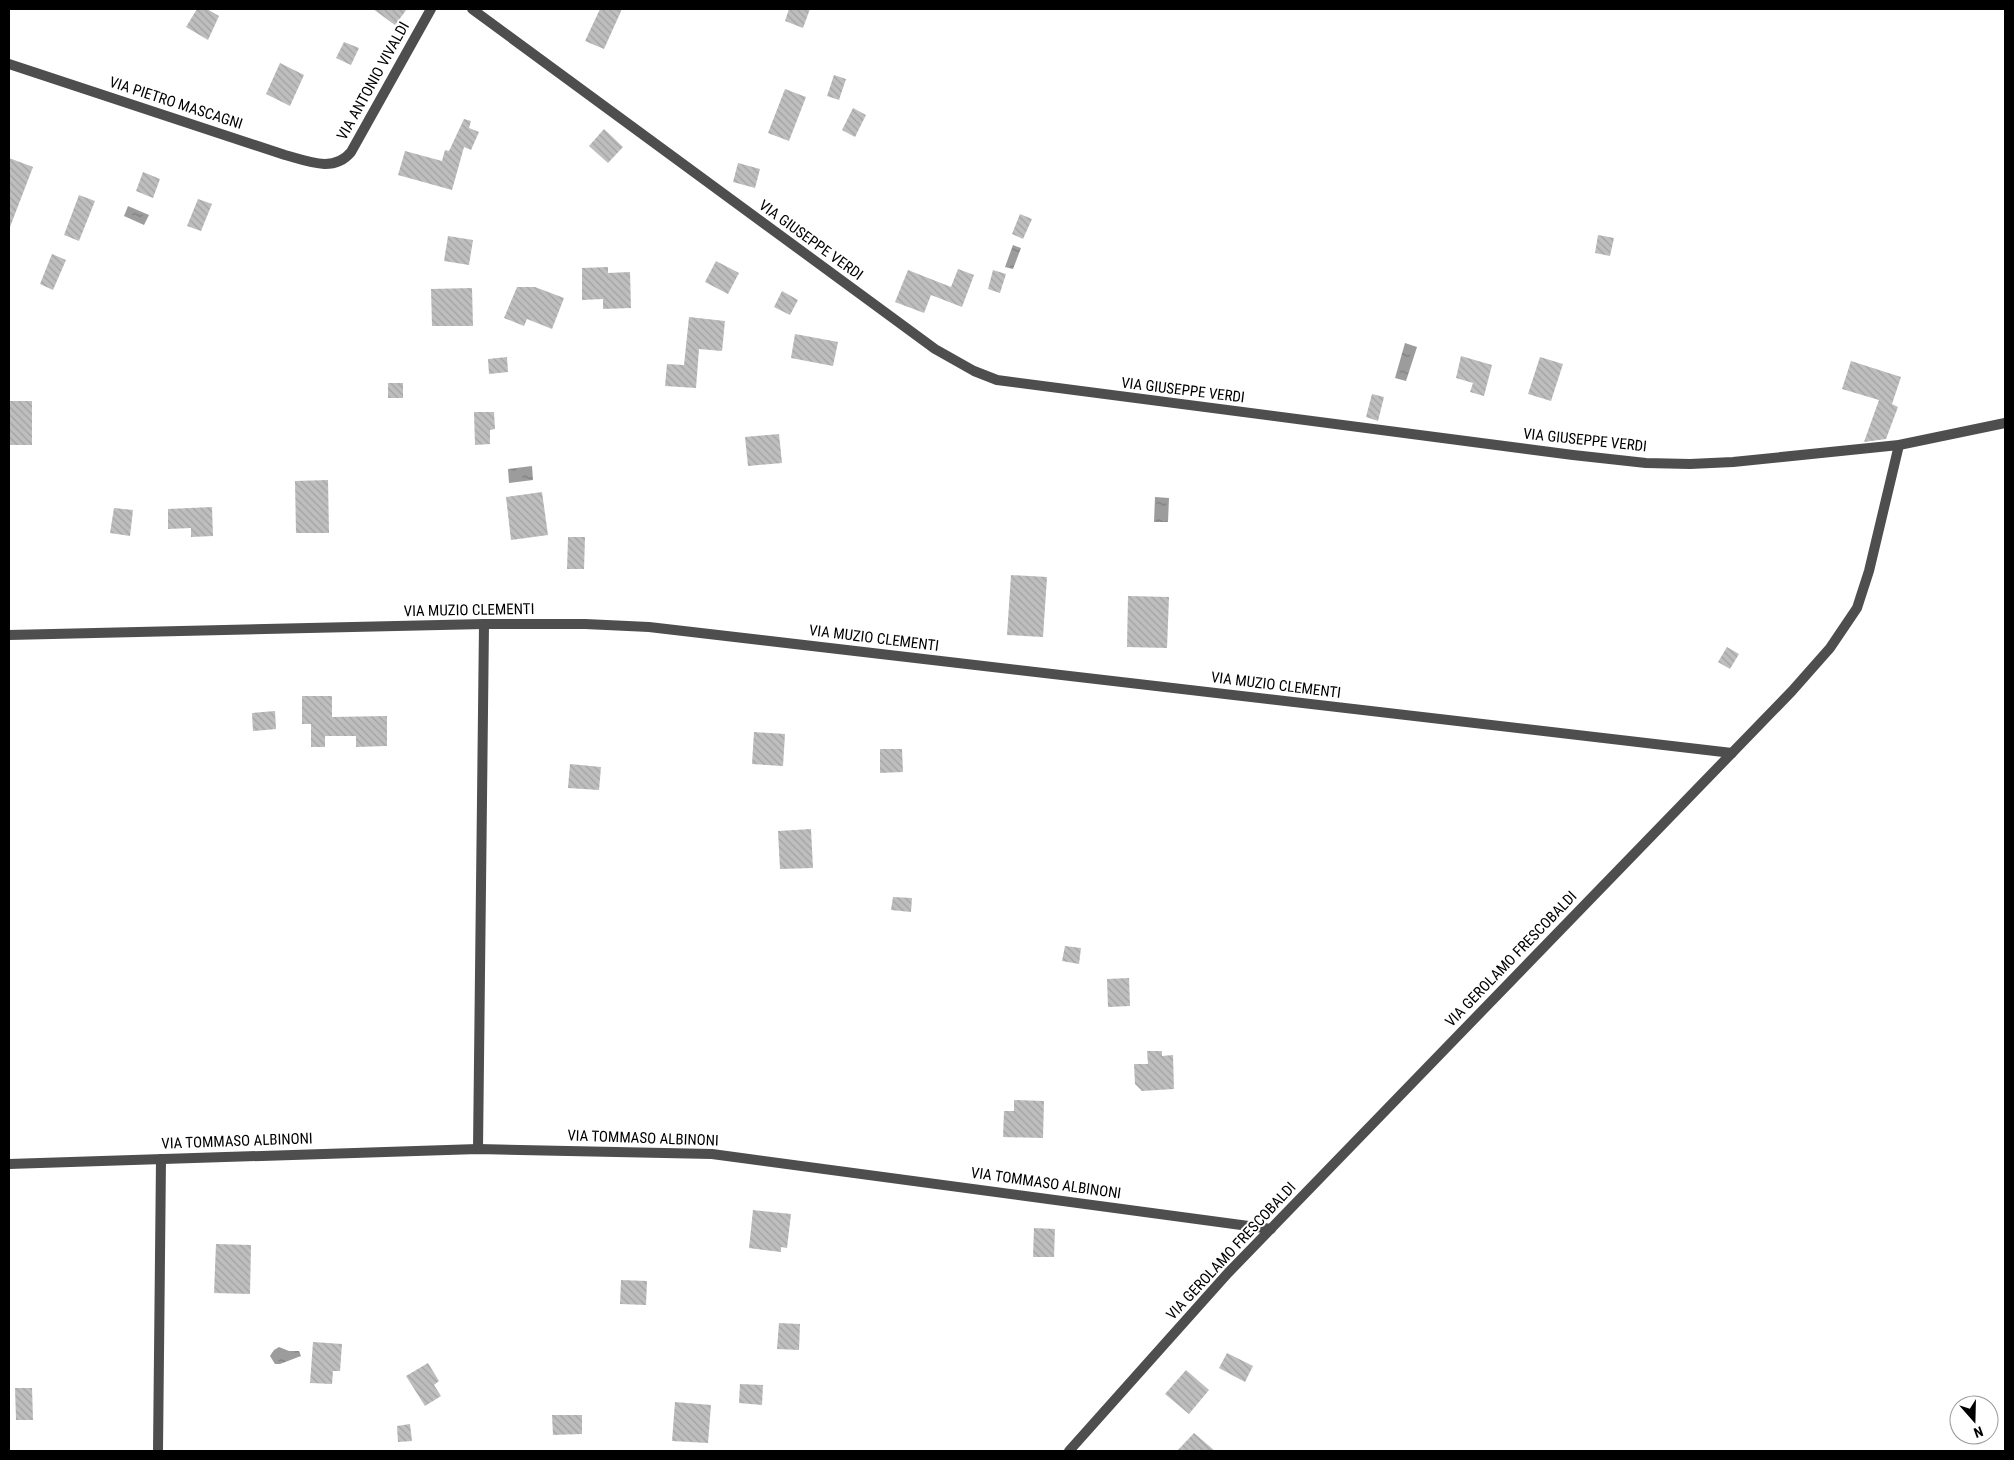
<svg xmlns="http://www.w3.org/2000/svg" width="2014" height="1460" font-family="'Roboto Condensed',sans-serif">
<defs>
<pattern id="water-ripples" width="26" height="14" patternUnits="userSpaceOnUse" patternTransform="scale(1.25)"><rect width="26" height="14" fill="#9c9c9c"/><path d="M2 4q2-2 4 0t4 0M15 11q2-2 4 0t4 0" fill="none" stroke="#7d7d7d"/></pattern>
<pattern id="building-back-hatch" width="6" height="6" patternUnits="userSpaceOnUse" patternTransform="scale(1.25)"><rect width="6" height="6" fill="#bebebe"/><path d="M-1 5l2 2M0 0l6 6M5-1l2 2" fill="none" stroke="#a2a2a2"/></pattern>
</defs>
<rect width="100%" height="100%" fill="#fff"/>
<g fill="url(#water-ripples)">
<polygon points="128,206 149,215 144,225 124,216"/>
<polygon points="1013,245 1021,248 1013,269 1005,267"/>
<polygon points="1405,343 1417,347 1406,381 1395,378"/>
<polygon points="532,466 533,480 509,483 508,469"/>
<polygon points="1155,497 1169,498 1168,522 1154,522"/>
<polygon points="279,1347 289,1351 299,1351 301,1356 280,1364 275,1364 270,1356 274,1350"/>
</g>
<g fill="url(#building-back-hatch)">
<polygon points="197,9 207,9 219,16 208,40 186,27"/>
<polygon points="373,9 407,9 395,25"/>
<polygon points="600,9 622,9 604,49 585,41"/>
<polygon points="789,9 810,9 803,28 785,21"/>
<polygon points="344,42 359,48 351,65 336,58"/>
<polygon points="280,63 304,75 290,106 266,94"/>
<polygon points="834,75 846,79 839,100 827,96"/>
<polygon points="785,89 806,97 789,141 768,133"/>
<polygon points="853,108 866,115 855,137 842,130"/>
<polygon points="464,119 471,121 469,128 479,132 471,150 464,147 452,190 398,175 405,151 442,161 445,150 449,151"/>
<polygon points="604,129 623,147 608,163 589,146"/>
<polygon points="9,158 33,167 10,227 9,227"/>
<polygon points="738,163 760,169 755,188 733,182"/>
<polygon points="143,172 160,179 153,198 136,191"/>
<polygon points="79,195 95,201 79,241 64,235"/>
<polygon points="198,199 212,204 201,231 187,226"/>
<polygon points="1020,214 1032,219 1023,239 1012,234"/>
<polygon points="1598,235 1614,238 1610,256 1595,253"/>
<polygon points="448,236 473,240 469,265 444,261"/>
<polygon points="52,254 66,260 53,290 40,284"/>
<polygon points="716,261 739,273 728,294 705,282"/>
<polygon points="608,267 608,273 630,272 631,308 603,309 603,299 582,300 582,268"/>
<polygon points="958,269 974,275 962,307 931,295 924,313 895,302 908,270 951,287"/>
<polygon points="993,270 1006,274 1000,293 988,289"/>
<polygon points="517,287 535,287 564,298 552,329 527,319 524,326 504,318"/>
<polygon points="472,288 473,326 432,326 431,289"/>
<polygon points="782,291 798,300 790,315 774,307"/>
<polygon points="689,317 725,321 722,351 699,349 696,388 665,386 667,364 684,365"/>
<polygon points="795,334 838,342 833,366 791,358"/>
<polygon points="1461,356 1492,365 1484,396 1470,392 1473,383 1456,378"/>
<polygon points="507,357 508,372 489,374 488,359"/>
<polygon points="1540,357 1563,364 1551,401 1528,394"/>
<polygon points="1851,361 1901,377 1892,404 1898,407 1886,439 1864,442 1879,400 1842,389"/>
<rect x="388" y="383" width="15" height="15"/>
<polygon points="1372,394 1384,397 1378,421 1366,417"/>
<rect x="9" y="401" width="23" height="44"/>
<polygon points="474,412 494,412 495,429 490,430 490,444 475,445"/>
<polygon points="779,434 782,463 748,466 745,437"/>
<polygon points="328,480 329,533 296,533 295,481"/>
<polygon points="542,492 548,535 511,540 506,497"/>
<polygon points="212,507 213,536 191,537 191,528 168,529 168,509"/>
<polygon points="114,508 133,510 130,536 110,533"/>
<polygon points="568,537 585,537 584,569 567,569"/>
<polygon points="1011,575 1047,577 1043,637 1007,635"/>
<polygon points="1128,596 1169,597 1167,648 1127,647"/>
<polygon points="1727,647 1739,654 1730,669 1718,662"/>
<polygon points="302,696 332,696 332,717 387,716 387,746 356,747 356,736 325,736 325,747 311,747 311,724 302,724"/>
<polygon points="275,711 276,729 253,731 252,713"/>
<polygon points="754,732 785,734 783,766 752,764"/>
<polygon points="880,749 902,749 903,772 880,773"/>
<polygon points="570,764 601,767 599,790 568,788"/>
<polygon points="811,829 813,868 780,869 778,831"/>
<polygon points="893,897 912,898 911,912 891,910"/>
<polygon points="1065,946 1081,948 1079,964 1062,961"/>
<polygon points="1129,978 1130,1006 1108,1007 1107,979"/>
<polygon points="1147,1051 1162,1051 1162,1056 1173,1055 1174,1089 1142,1091 1135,1084 1134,1064 1148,1064"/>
<polygon points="1014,1100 1044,1101 1043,1138 1003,1137 1004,1111 1014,1111"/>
<polygon points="753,1210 791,1214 787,1248 781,1247 781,1252 749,1248"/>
<polygon points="1034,1228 1055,1229 1054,1257 1033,1257"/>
<polygon points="216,1244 251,1245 250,1294 214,1293"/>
<polygon points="621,1280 647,1281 646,1305 620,1304"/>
<polygon points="779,1323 800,1324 799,1350 777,1349"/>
<polygon points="313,1342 342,1344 340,1371 333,1371 332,1384 310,1383"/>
<polygon points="1227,1353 1253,1366 1245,1382 1219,1368"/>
<polygon points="428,1363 439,1381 434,1385 441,1396 425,1406 406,1376"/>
<polygon points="1186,1370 1209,1390 1189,1414 1165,1394"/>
<polygon points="740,1384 763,1385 762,1405 739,1403"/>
<polygon points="15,1388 32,1388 33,1420 16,1420"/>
<polygon points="675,1402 711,1405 708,1443 672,1441"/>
<polygon points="552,1415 582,1415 582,1434 553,1435"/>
<polygon points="410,1424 412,1441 398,1442 397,1426"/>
<polygon points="1194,1433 1215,1451 1177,1451"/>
</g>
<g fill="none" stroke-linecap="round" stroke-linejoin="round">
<g stroke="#4e4e4e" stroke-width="10">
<polyline points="472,9 935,349 974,371 997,380 1573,455 1646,463 1690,464 1733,462 1899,445 2005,423"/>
<path d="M9,64L285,155C307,161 334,173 351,152L431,9"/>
<polyline points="9,635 484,624 585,624 649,627 1732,753"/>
<polyline points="478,1149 484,624"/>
<polyline points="9,1164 478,1149 712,1154 1271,1229"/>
<polyline points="158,1451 161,1159"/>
<polyline points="1069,1451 1228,1273 1792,691 1830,648 1857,608 1869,571 1899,445"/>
</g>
</g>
<g text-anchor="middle" stroke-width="4" stroke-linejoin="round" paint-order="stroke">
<g font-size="15" fill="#000" stroke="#fff">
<text transform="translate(373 81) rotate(-61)" y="5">VIA ANTONIO VIVALDI</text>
<text transform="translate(176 103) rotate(18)" y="5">VIA PIETRO MASCAGNI</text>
<text transform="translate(811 240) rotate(36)" y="5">VIA GIUSEPPE VERDI</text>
<text transform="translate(1183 390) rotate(7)" y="5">VIA GIUSEPPE VERDI</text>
<text transform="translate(1585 440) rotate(6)" y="5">VIA GIUSEPPE VERDI</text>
<text transform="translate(469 610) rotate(-1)" y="5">VIA MUZIO CLEMENTI</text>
<text transform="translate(874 638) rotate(7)" y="5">VIA MUZIO CLEMENTI</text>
<text transform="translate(1276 685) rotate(7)" y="5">VIA MUZIO CLEMENTI</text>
<text transform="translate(1511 959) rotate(-46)" y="5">VIA GEROLAMO FRESCOBALDI</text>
<text transform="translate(643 1138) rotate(2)" y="5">VIA TOMMASO ALBINONI</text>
<text transform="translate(237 1141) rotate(-2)" y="5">VIA TOMMASO ALBINONI</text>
<text transform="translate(1046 1183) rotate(8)" y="5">VIA TOMMASO ALBINONI</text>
<text transform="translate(1231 1251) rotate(-47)" y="5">VIA GEROLAMO FRESCOBALDI</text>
</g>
</g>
<rect width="2014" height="1460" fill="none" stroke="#000000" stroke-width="20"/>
<g transform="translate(1974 1420) rotate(160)"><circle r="24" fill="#ffffff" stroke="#999999"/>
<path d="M0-4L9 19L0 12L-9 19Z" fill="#000000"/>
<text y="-8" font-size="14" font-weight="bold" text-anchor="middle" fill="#000000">N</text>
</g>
</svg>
